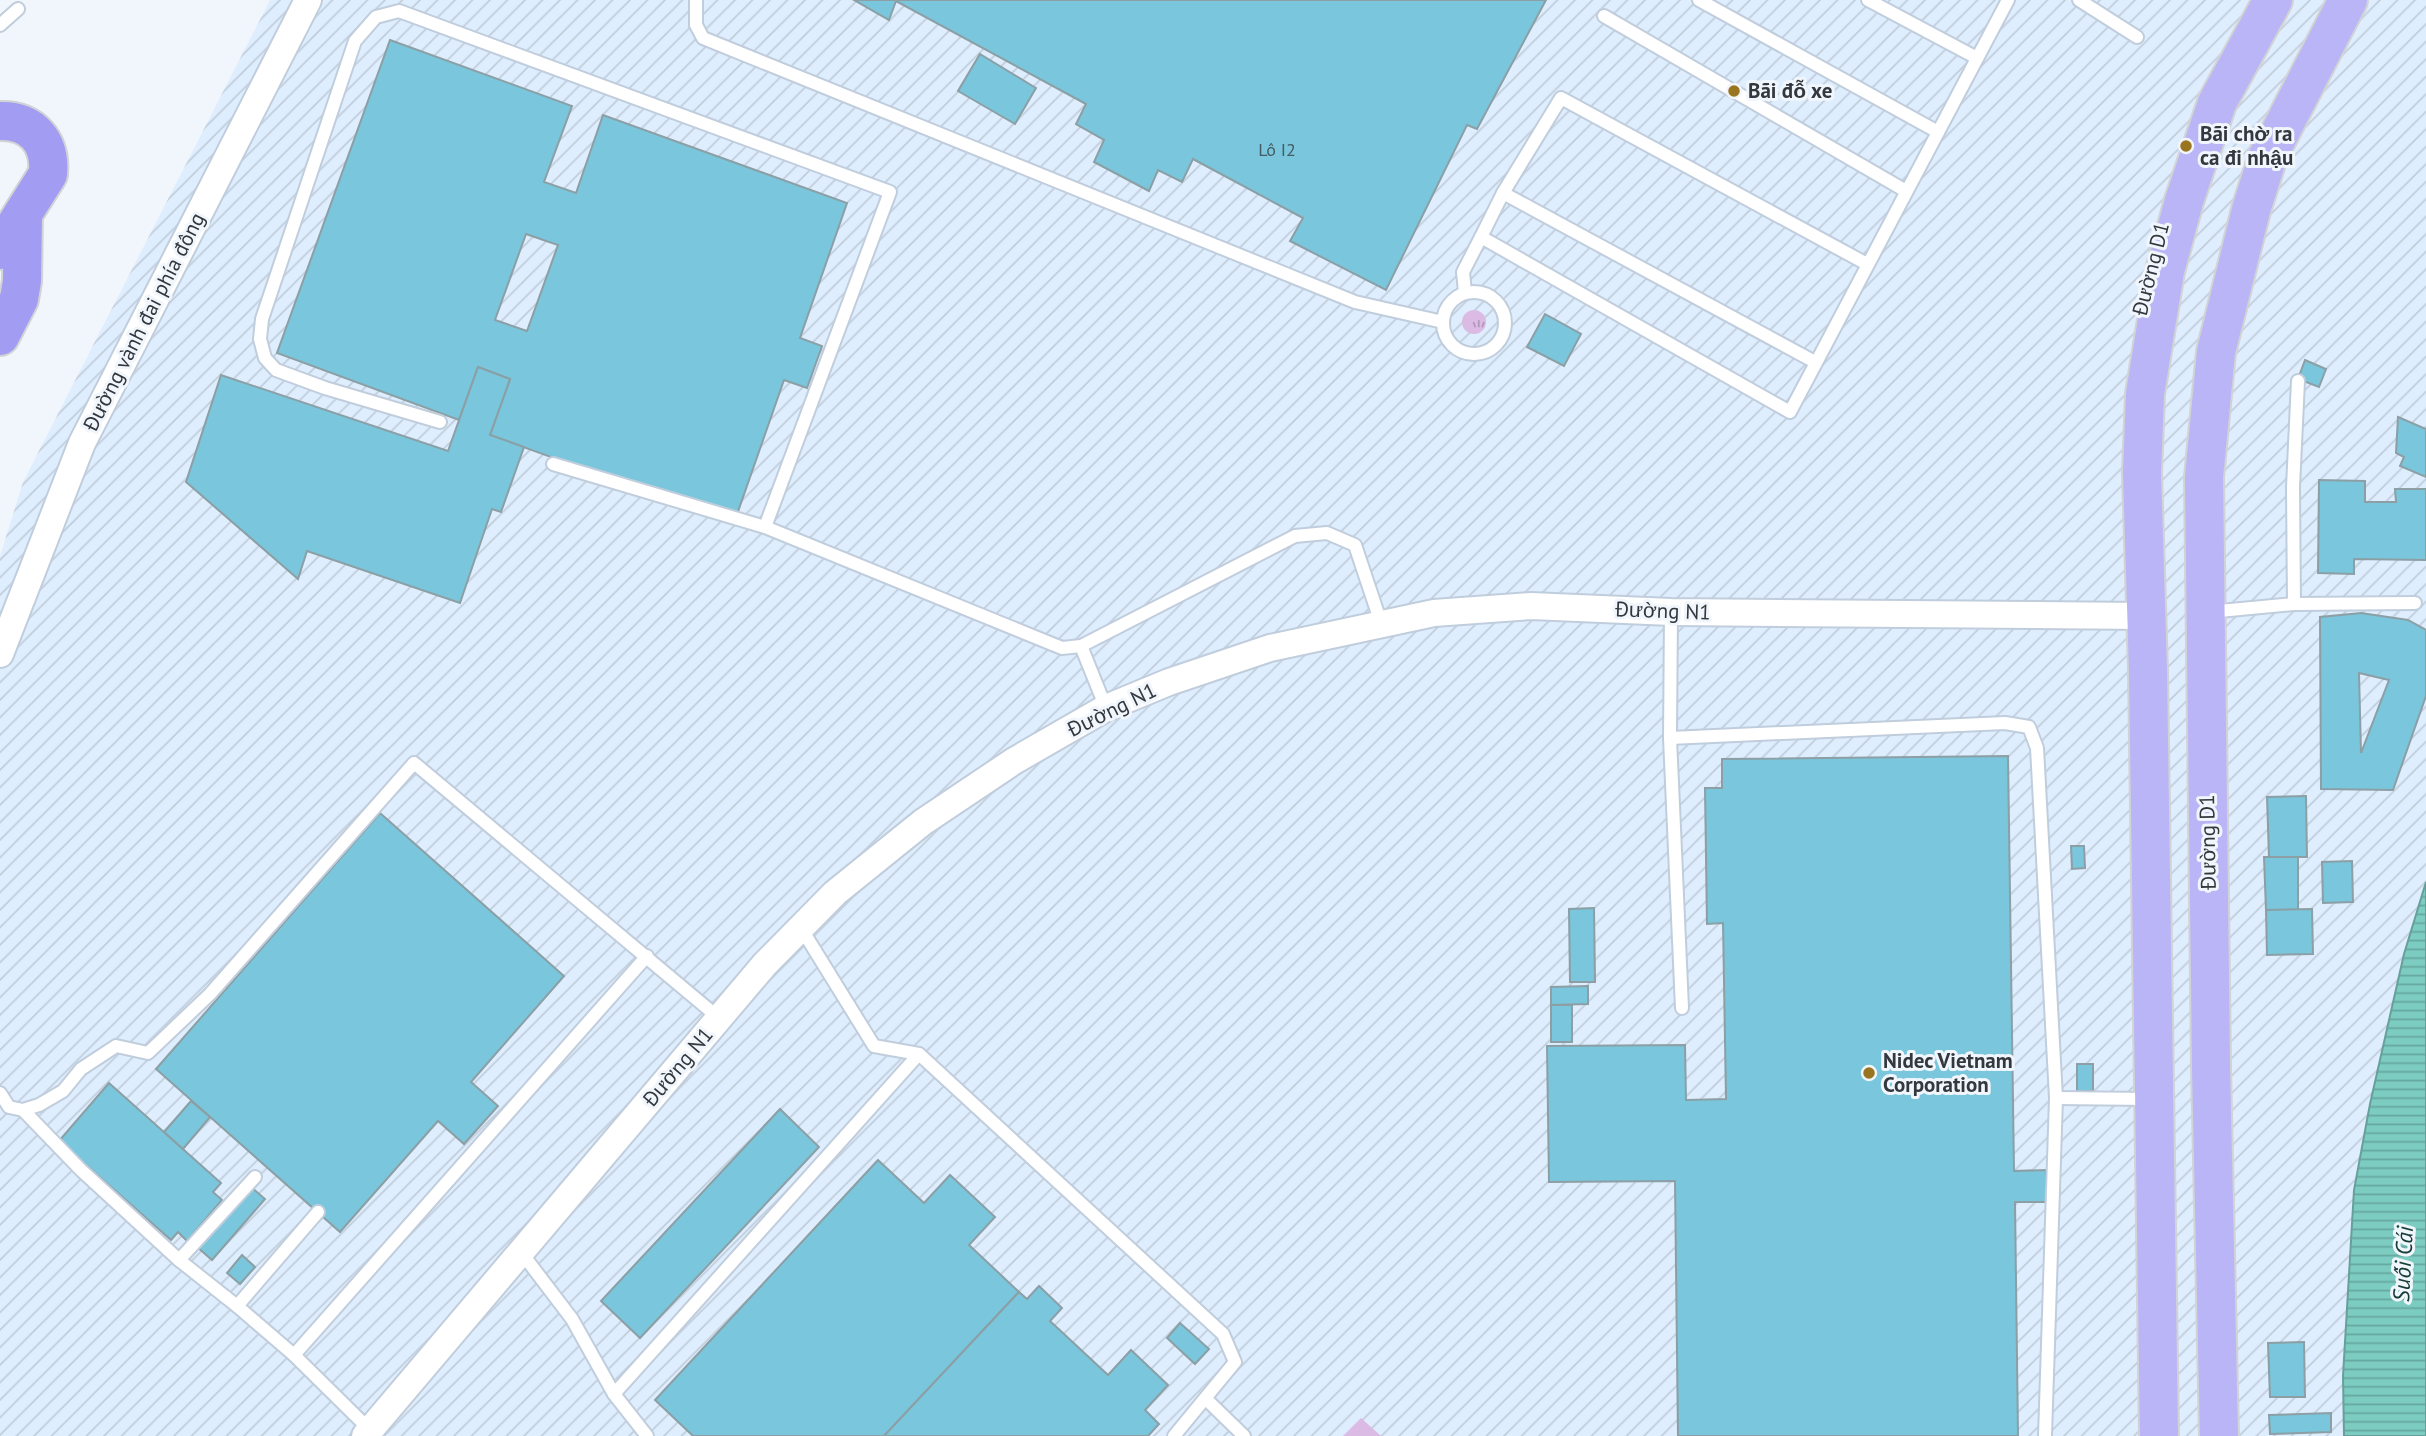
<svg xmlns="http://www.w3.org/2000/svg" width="2426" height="1436" font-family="'PT Sans',sans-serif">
<defs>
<pattern id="industrial-furrows" width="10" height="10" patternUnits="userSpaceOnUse" patternTransform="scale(1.75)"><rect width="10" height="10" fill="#dfeefe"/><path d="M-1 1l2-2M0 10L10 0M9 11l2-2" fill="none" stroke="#c0cddb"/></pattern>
<pattern id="grass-tufts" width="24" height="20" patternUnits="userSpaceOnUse" patternTransform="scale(1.75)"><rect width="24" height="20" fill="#dbbae4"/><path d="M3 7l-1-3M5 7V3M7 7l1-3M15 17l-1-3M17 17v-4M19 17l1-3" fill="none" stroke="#b298ba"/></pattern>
<pattern id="water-rules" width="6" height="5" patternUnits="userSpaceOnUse" patternTransform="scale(1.75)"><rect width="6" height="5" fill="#7cccc2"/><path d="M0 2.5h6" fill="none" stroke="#66a79f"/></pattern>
</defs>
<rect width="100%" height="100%" fill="#f1f6fc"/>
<polygon fill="url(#industrial-furrows)" points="270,0 2426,0 2426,882 2404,954 2370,1104 2354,1190 2343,1376 2344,1436 0,1436 0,556 23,482"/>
<circle fill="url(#grass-tufts)" cx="1474" cy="322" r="12"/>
<polygon fill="#dbbae4" points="1361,1418 1381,1436 1343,1436"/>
<polygon fill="url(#water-rules)" stroke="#66a09a" stroke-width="2" points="2426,882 2426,1436 2344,1436 2343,1376 2354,1190 2370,1104 2404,954"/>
<g fill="#7ac6dc" stroke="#8b9fa5" stroke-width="2" fill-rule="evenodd">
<polygon points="854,0 1546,0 1477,129 1467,125 1386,290 1290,241 1303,218 1193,159 1182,182 1158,170 1149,191 1094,162 1104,140 1076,124 1086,104 896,1 889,20"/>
<path d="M390,40L572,106L544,182L576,193L603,115L847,203L800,338L822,346L807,388L784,380L734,523L490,435L510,379L478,367L459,420L277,353ZM526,234L558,245L527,331L495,320Z"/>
<polygon points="980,54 1036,88 1015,124 958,91"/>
<polygon points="1545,314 1581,334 1564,366 1527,347"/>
<polygon points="2305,360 2326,369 2319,387 2298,379"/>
<polygon points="478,367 510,379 490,435 524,447 501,512 492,509 460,603 307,551 298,579 186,482 221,375 448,451"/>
<polygon points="2398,417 2426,429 2426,477 2400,466 2404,457 2396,453"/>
<polygon points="2319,480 2365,481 2365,502 2396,502 2395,489 2426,489 2426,560 2354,559 2354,574 2318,573"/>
<path d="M2361,613L2408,620L2426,630V696L2393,790L2321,789L2320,617ZM2359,673L2389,680L2361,753Z"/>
<polygon points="2008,756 2014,1171 2046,1170 2046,1202 2015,1202 2018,1436 1678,1436 1675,1181 1549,1182 1547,1046 1685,1045 1686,1100 1726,1099 1723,923 1707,924 1705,788 1722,788 1722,759"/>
<polygon points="2306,796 2307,857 2269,857 2267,797"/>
<polygon points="380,813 564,976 471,1082 498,1106 464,1144 438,1121 340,1232 156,1069"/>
<polygon points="2071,846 2084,846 2085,868 2072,869"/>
<polygon points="2264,857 2298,857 2298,910 2266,910"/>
<polygon points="2352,861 2353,902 2323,903 2322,862"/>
<polygon points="1594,908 1595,982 1570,982 1569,909"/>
<polygon points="2312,909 2313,954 2267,955 2266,910"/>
<polygon points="1588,986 1588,1004 1551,1005 1551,987"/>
<rect x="1551" y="1005" width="21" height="37"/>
<rect x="2077" y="1064" width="16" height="27"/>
<polygon points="109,1083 221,1183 213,1192 222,1200 187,1241 178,1232 171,1240 59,1141"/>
<polygon points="191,1101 210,1117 183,1149 164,1132"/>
<polygon points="780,1109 819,1147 640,1338 601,1301"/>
<polygon points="878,1160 924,1203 950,1175 995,1217 969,1245 1019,1292 884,1436 693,1436 655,1400"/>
<polygon points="250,1186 265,1199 212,1260 197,1247"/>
<polygon points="242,1255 255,1267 240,1284 227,1273"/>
<polygon points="1039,1286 1062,1308 1050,1321 1108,1375 1131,1350 1168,1385 1145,1410 1159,1424 1148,1436 884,1436 1019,1292 1027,1299"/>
<polygon points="1180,1323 1209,1349 1195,1364 1167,1338"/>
<polygon points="2304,1342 2305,1397 2270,1397 2268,1343"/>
<polygon points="2331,1413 2331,1432 2270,1434 2269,1415"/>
</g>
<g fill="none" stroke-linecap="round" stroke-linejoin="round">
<g stroke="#c0cddc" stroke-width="16">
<g id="service">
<polyline points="696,0 696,25 703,38 1355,302 1443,322"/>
<polyline points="1699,0 1938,132"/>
<polyline points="1868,0 1977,58"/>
<polyline points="2079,0 2137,37"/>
<polyline points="1604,16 1906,191"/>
<polyline points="0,25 18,9"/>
<polyline points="1503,193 1815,362"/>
<polyline points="1481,237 1790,412 2008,0"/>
<circle cx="1474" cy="323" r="31"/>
<polyline points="1465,292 1463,272 1481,237 1503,193 1561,98 1867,264"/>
<polyline points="440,422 325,388 276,370 265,358 260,339 262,319 355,41 376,17 399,11 890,192 765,527"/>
<polyline points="553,464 765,527 1062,648 1081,646 1295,536 1327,533 1355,545 1381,623"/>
<polyline points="2294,604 2293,487 2298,381"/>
<polyline points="1671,612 1670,738 1682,1008"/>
<polyline points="2209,612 2294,604 2415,603"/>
<polyline points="1081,646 1106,708"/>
<polyline points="1670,738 2005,723 2029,727 2037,748 2056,1098 2045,1436"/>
<polyline points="801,928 874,1046 919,1054 1223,1334 1235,1362 1174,1436"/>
<polyline points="0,1093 9,1107 23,1110 39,1105 63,1091 81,1069 116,1046 148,1053 210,994 414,763 719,1018"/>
<polyline points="2056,1098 2150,1099"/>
<polyline points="23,1110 81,1170 179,1260 237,1306"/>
<polyline points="318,1212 237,1306 294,1355 370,1430"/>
<polyline points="521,1252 572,1319 614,1394"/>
<polyline points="179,1260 255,1177"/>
<polyline points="294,1355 647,956"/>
<polyline points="1206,1399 1244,1436"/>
<polyline points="647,1436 614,1394 919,1054"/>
</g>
</g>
<g stroke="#c0cddc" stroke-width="30">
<g id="minor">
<polyline points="0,654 82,443 308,0"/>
<polyline points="365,1436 765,964 835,893 923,822 1014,761 1106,708 1169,682 1270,648 1434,613 1531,606 1671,612 2147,616"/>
</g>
</g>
<g stroke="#d2d3d5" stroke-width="42">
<g id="primary">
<polyline points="2159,1436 2148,671 2142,473 2145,394 2165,271 2184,201 2217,103 2273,0"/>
<polyline points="2219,1436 2211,1067 2204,477 2216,352 2251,210 2268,156 2348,0"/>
</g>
</g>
<g stroke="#d2d3d5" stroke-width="42">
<g id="trunk">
<path d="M0,121C32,120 51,142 48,174L0,250"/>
<polyline points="0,336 19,299 22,281 23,214"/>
</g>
</g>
<use href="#service" stroke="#fff" stroke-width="12"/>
<use href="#minor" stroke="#fff" stroke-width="26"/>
<use href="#primary" stroke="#bab5f6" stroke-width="38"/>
<use href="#trunk" stroke="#a39cf3" stroke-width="38"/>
</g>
<g fill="#99751f" stroke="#f1f6fc" stroke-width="2.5">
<circle cx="1734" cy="91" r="7"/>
<circle cx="2186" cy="146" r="7"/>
<circle cx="1869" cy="1073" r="7"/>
</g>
<g text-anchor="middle" stroke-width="6" stroke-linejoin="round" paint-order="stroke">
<g font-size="18" fill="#455c66">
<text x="1277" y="156">Lô I2</text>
</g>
<g font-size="21" font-weight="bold" fill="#33383e" stroke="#f1f6fc" text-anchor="start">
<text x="1748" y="98">Bãi đỗ xe</text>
<text x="2200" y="141">Bãi chờ ra<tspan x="2200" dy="24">ca đi nhậu</tspan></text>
<text x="1883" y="1068">Nidec Vietnam<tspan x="1883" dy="24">Corporation</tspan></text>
</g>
<g font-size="21" fill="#33383e" stroke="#f1f6fc">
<text transform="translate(2151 269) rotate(-76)" y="7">Đường D1</text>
<text transform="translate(144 322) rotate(-63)" y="7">Đường vành đai phía đông</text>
<text transform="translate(1663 611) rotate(2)" y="7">Đường N1</text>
<text transform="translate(1112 710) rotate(-26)" y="7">Đường N1</text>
<text transform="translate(2208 842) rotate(-91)" y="7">Đường D1</text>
<text transform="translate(678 1067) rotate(-50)" y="7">Đường N1</text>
</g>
<g font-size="23" font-style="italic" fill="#153c38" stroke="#f1f6fc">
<text transform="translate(2403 1264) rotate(-87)" y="8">Suối Cái</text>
</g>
</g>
</svg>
